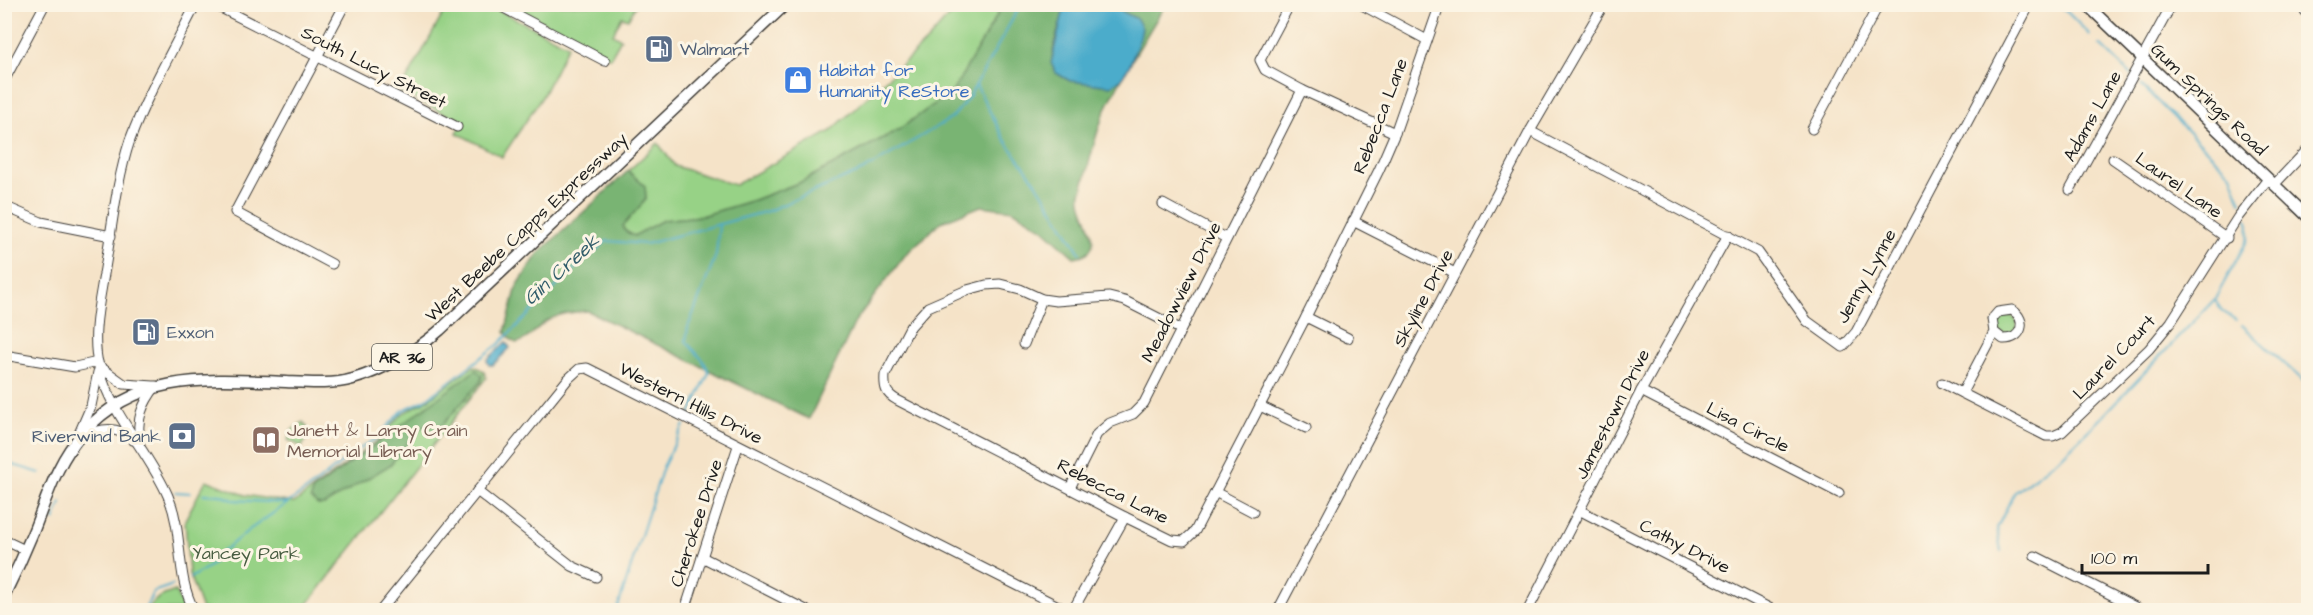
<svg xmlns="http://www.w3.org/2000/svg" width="2313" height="615" font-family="'Architects Daughter',sans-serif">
<rect width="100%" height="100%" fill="#fcf5e5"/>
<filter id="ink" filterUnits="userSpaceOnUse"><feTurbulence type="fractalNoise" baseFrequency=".0167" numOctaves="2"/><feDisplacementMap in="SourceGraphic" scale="12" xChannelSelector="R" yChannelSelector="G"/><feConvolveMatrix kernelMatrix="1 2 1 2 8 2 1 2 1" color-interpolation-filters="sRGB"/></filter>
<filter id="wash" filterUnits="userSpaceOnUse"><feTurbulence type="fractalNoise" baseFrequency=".008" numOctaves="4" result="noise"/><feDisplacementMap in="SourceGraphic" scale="24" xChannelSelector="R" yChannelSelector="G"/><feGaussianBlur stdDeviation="1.35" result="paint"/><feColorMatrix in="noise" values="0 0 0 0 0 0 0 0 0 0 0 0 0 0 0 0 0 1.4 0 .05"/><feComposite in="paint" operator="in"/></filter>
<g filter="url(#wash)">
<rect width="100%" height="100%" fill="#f5e3c8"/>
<g fill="#97d286" stroke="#5a7751" stroke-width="1.5">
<polygon points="448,5 488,5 568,45 542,97 502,157 457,133 461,124 460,121 400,92"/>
<polygon points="509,5 636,5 628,19 622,17 613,34 621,39 610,58"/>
<polygon points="959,5 1003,5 953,91 898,130 801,182 754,200 701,216 663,220 634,236 625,231 623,226 625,222 646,199 645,186 628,171 658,143 675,166 735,185 831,131 928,40"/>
<circle cx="2007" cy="325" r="10"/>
<polygon points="474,366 484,371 486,378 303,610 202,610 189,574 185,520 206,480 245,495 294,503 377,441 403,413 426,401"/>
<polygon points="303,422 310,431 302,447 288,440 292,430"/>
<path d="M175,591L184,610H149C153,598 164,595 175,591Z"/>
</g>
<g fill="#79b473" stroke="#4a6848" stroke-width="1.5">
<path d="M1003,5H1068C1062,14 1049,56 1053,66C1055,74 1063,77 1070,81L1137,19L1110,5H1165C1145,39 1123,73 1106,109C1095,133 1089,166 1081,193C1076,211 1115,252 1074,257L1042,228L1013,210L981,206L941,222L906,254L856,320L809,419L588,311C573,312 560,313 547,321C536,327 529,341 516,343L510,339L505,332L517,286L538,254L628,171L645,186L646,199L623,226L625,231L634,236L663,220L701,216L754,200L801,182L898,130L953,91Z"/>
<polygon points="476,370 482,375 481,381 438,430 433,431 426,426 420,428 390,465 324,505 318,505 311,499 312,491"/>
</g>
<g fill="#4caccb" stroke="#346474" stroke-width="1.5">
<polygon points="1068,4 1110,5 1137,19 1142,28 1140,38 1129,67 1121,79 1111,86 1070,81 1056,73 1051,63 1063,12"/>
<polygon points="506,342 510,348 493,365 489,365 487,361 488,359"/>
</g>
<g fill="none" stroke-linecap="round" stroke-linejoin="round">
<g stroke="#4caccb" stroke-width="2">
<polyline points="2059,4 2090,35"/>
<polyline points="2100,45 2131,75"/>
<polyline points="976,85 1003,137 1037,184 1080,253"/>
<polyline points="2141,85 2231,174 2241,202"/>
<polyline points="2215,299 2222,311 2236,320"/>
<polyline points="2242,325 2308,385"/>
<path d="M690,414L709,373C705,359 694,352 686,341L688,327L716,255L719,225"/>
<polyline points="4,462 40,473"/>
<polyline points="176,492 191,493"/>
<polyline points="203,494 221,495 233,500 286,503"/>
<polyline points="54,520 61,503"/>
<polyline points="2001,552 1997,528 2014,493 2062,456 2104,415 2215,299 2248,239 2249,225 2247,219"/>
<polyline points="190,578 210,566 223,551 249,530 315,484 352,454 376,438 403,410 425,400 499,344 576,267 607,241 646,244 768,211 864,170 952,118 969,97 1021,4"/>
<polyline points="14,610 14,609"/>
<polyline points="145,610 153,592 173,585"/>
<polyline points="617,610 663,467 684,425"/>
</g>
</g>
</g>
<g filter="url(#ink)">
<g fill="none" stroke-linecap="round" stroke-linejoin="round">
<g stroke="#3d3a36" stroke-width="11">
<g id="minor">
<polyline points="213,4 457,127"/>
<polyline points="496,4 605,61"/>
<polyline points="1290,4 1260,60 1265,70 1302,90 1395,133"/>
<polyline points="1360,4 1427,40"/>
<polyline points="2299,4 2308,14"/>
<polyline points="4,81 45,4"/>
<polyline points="1812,129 1879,4"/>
<polyline points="1530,131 1758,252 1807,321 1843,347 1856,332 2030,4"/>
<polyline points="2113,159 2227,238"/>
<polyline points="2274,185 2308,149"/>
<polyline points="2070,190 2172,4"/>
<polyline points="1163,204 1226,238"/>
<polyline points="4,206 41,222 111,236"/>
<polyline points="1353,221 1455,273"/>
<polyline points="332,264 235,212 345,4"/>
<polyline points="1306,317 1348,338"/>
<path d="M1180,329L1125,301L1109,297L1056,301L1042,299L1020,289L1000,284L986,285L967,290L928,307L910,327L885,375C884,388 886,394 897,400L1125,517L1172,540L1184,541L1195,531L1306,317L1379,170L1395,133L1440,4"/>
<polyline points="1024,344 1042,299"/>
<polyline points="4,355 75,367 98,362"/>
<polyline points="99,366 124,384 154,386"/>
<polyline points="1942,383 2046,436 2053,436 2062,432 2149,349 2171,322 2238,217 2268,179"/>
<polyline points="1641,391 1839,493"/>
<path d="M1962,393L1994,332L2003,339C2022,340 2028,320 2012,310L1998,312L1992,319L1994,332"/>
<polyline points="1260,406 1306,428"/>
<polyline points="78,436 91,406 98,372"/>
<path d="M83,437C100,428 118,425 133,440"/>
<path d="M140,442C136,419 142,404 156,386"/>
<polyline points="1070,488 1097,434 1110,423 1133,414 1144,403 1302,90"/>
<polyline points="477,491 572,566 596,577"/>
<polyline points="1215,492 1253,512"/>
<polyline points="1581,511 1773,610"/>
<polyline points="4,540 25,550"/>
<polyline points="2035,556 2141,610"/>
<polyline points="702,557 806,610"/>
<path d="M194,610C175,575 184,533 168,496C149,452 111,415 99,368C91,337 99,304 104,274C112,229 116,182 130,140C147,94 174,48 196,4"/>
<polyline points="381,610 568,379 579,369 587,368 1066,610"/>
<polyline points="685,610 738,446"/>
<polyline points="1073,610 1125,517"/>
<polyline points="1278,610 1530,131 1604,4"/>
<polyline points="1528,610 1641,391 1728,235"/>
</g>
</g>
<g stroke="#3d3a36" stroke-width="13">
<g id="major">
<polyline points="2086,4 2308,217"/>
<path d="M4,596C15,574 25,552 34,530C47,497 58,459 83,433C138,371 211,379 286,382C308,383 332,385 353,379C384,370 416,351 440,330L786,4"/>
</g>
</g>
<use href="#minor" stroke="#fff" stroke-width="9"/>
<use href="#major" stroke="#fff" stroke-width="10"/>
</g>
</g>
<defs>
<g id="fuel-square" transform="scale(1.5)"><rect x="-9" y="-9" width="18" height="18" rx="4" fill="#5c6f8a" stroke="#fcf5e5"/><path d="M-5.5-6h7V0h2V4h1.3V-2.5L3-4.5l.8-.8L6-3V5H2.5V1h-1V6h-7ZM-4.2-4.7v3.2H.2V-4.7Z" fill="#fff"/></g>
<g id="shop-square" transform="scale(1.5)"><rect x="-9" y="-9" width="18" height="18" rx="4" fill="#3f7fe0" stroke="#fcf5e5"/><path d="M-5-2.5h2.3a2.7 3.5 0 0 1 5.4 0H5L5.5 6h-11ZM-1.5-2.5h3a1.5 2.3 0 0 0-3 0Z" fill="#fff"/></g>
<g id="bank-square" transform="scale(1.5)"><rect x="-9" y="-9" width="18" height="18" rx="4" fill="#5c6f8a" stroke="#fcf5e5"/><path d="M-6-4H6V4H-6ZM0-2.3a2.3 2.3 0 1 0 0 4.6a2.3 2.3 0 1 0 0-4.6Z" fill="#fff"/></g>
<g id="library-square" transform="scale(1.5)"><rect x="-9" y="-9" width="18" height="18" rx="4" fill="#8d6e63" stroke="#fcf5e5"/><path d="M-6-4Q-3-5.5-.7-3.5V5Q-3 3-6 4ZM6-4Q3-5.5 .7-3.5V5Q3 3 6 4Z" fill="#fff"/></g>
</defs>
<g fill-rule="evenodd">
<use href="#fuel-square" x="659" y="49"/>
<use href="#shop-square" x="798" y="80"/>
<use href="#fuel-square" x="146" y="332"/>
<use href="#bank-square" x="182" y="436"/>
<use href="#library-square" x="266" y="440"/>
</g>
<g text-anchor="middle" stroke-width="6" stroke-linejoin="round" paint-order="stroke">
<rect fill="#fcf5e5" stroke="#5f5d58" stroke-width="1.5" x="372" y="344" width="60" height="26" rx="4.5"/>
<g font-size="16" font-weight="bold" fill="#1c1c1c">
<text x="402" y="363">AR 36</text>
</g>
<g font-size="18" fill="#4e5e75" stroke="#fcf5e5" text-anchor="start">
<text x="680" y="55">Walmart</text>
<text x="167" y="338">Exxon</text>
<text x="161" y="442" text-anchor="end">Riverwind Bank</text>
</g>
<g font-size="18" fill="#1c1c1c" stroke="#fcf5e5">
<text transform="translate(374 67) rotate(27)" y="6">South Lucy Street</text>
<text transform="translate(2209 99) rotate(44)" y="6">Gum Springs Road</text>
<text transform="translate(1380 116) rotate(-69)" y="6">Rebecca Lane</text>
<text transform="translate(2092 116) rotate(-61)" y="6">Adams Lane</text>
<text transform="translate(2179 185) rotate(35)" y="6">Laurel Lane</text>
<text transform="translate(526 227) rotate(-43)" y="6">West Beebe Capps Expressway</text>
<text transform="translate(1866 276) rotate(-61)" y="6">Jenny Lynne</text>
<text transform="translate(1181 292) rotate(-63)" y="6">Meadowview Drive</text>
<text transform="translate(1423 298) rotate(-62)" y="6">Skyline Drive</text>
<text transform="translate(2114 357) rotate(-46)" y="6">Laurel Court</text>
<text transform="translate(691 403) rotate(27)" y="6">Western Hills Drive</text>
<text transform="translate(1612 414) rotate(-63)" y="6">Jamestown Drive</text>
<text transform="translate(1748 427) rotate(27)" y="6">Lisa Circle</text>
<text transform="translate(1113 491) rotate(27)" y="6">Rebecca Lane</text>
<text transform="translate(696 523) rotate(-72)" y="6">Cherokee Drive</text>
<text transform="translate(1685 546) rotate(27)" y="6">Cathy Drive</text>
</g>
<g font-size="18" fill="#366cbe" stroke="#fcf5e5" text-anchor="start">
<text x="819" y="76">Habitat for<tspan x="819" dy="21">Humanity ReStore</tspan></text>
</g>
<g font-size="18" fill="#785e54" stroke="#fcf5e5" text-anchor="start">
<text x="287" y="436">Janett &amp; Larry Crain<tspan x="287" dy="21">Memorial Library</tspan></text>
</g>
<g font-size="18" fill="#475c41" stroke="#fcf5e5">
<text x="246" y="559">Yancey Park</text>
</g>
<g font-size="20" font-style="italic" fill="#325d6b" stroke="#fcf5e5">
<text transform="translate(561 269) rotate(-42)" y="7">Gin Creek</text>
</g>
</g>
<rect width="2313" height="615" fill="none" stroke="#fcf5e5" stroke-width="24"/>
<path d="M2082 564v9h126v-9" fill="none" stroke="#1c1c1c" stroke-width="3"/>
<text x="2091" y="564" font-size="18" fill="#1c1c1c" stroke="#fcf5e5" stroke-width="4.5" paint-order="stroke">100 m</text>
</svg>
